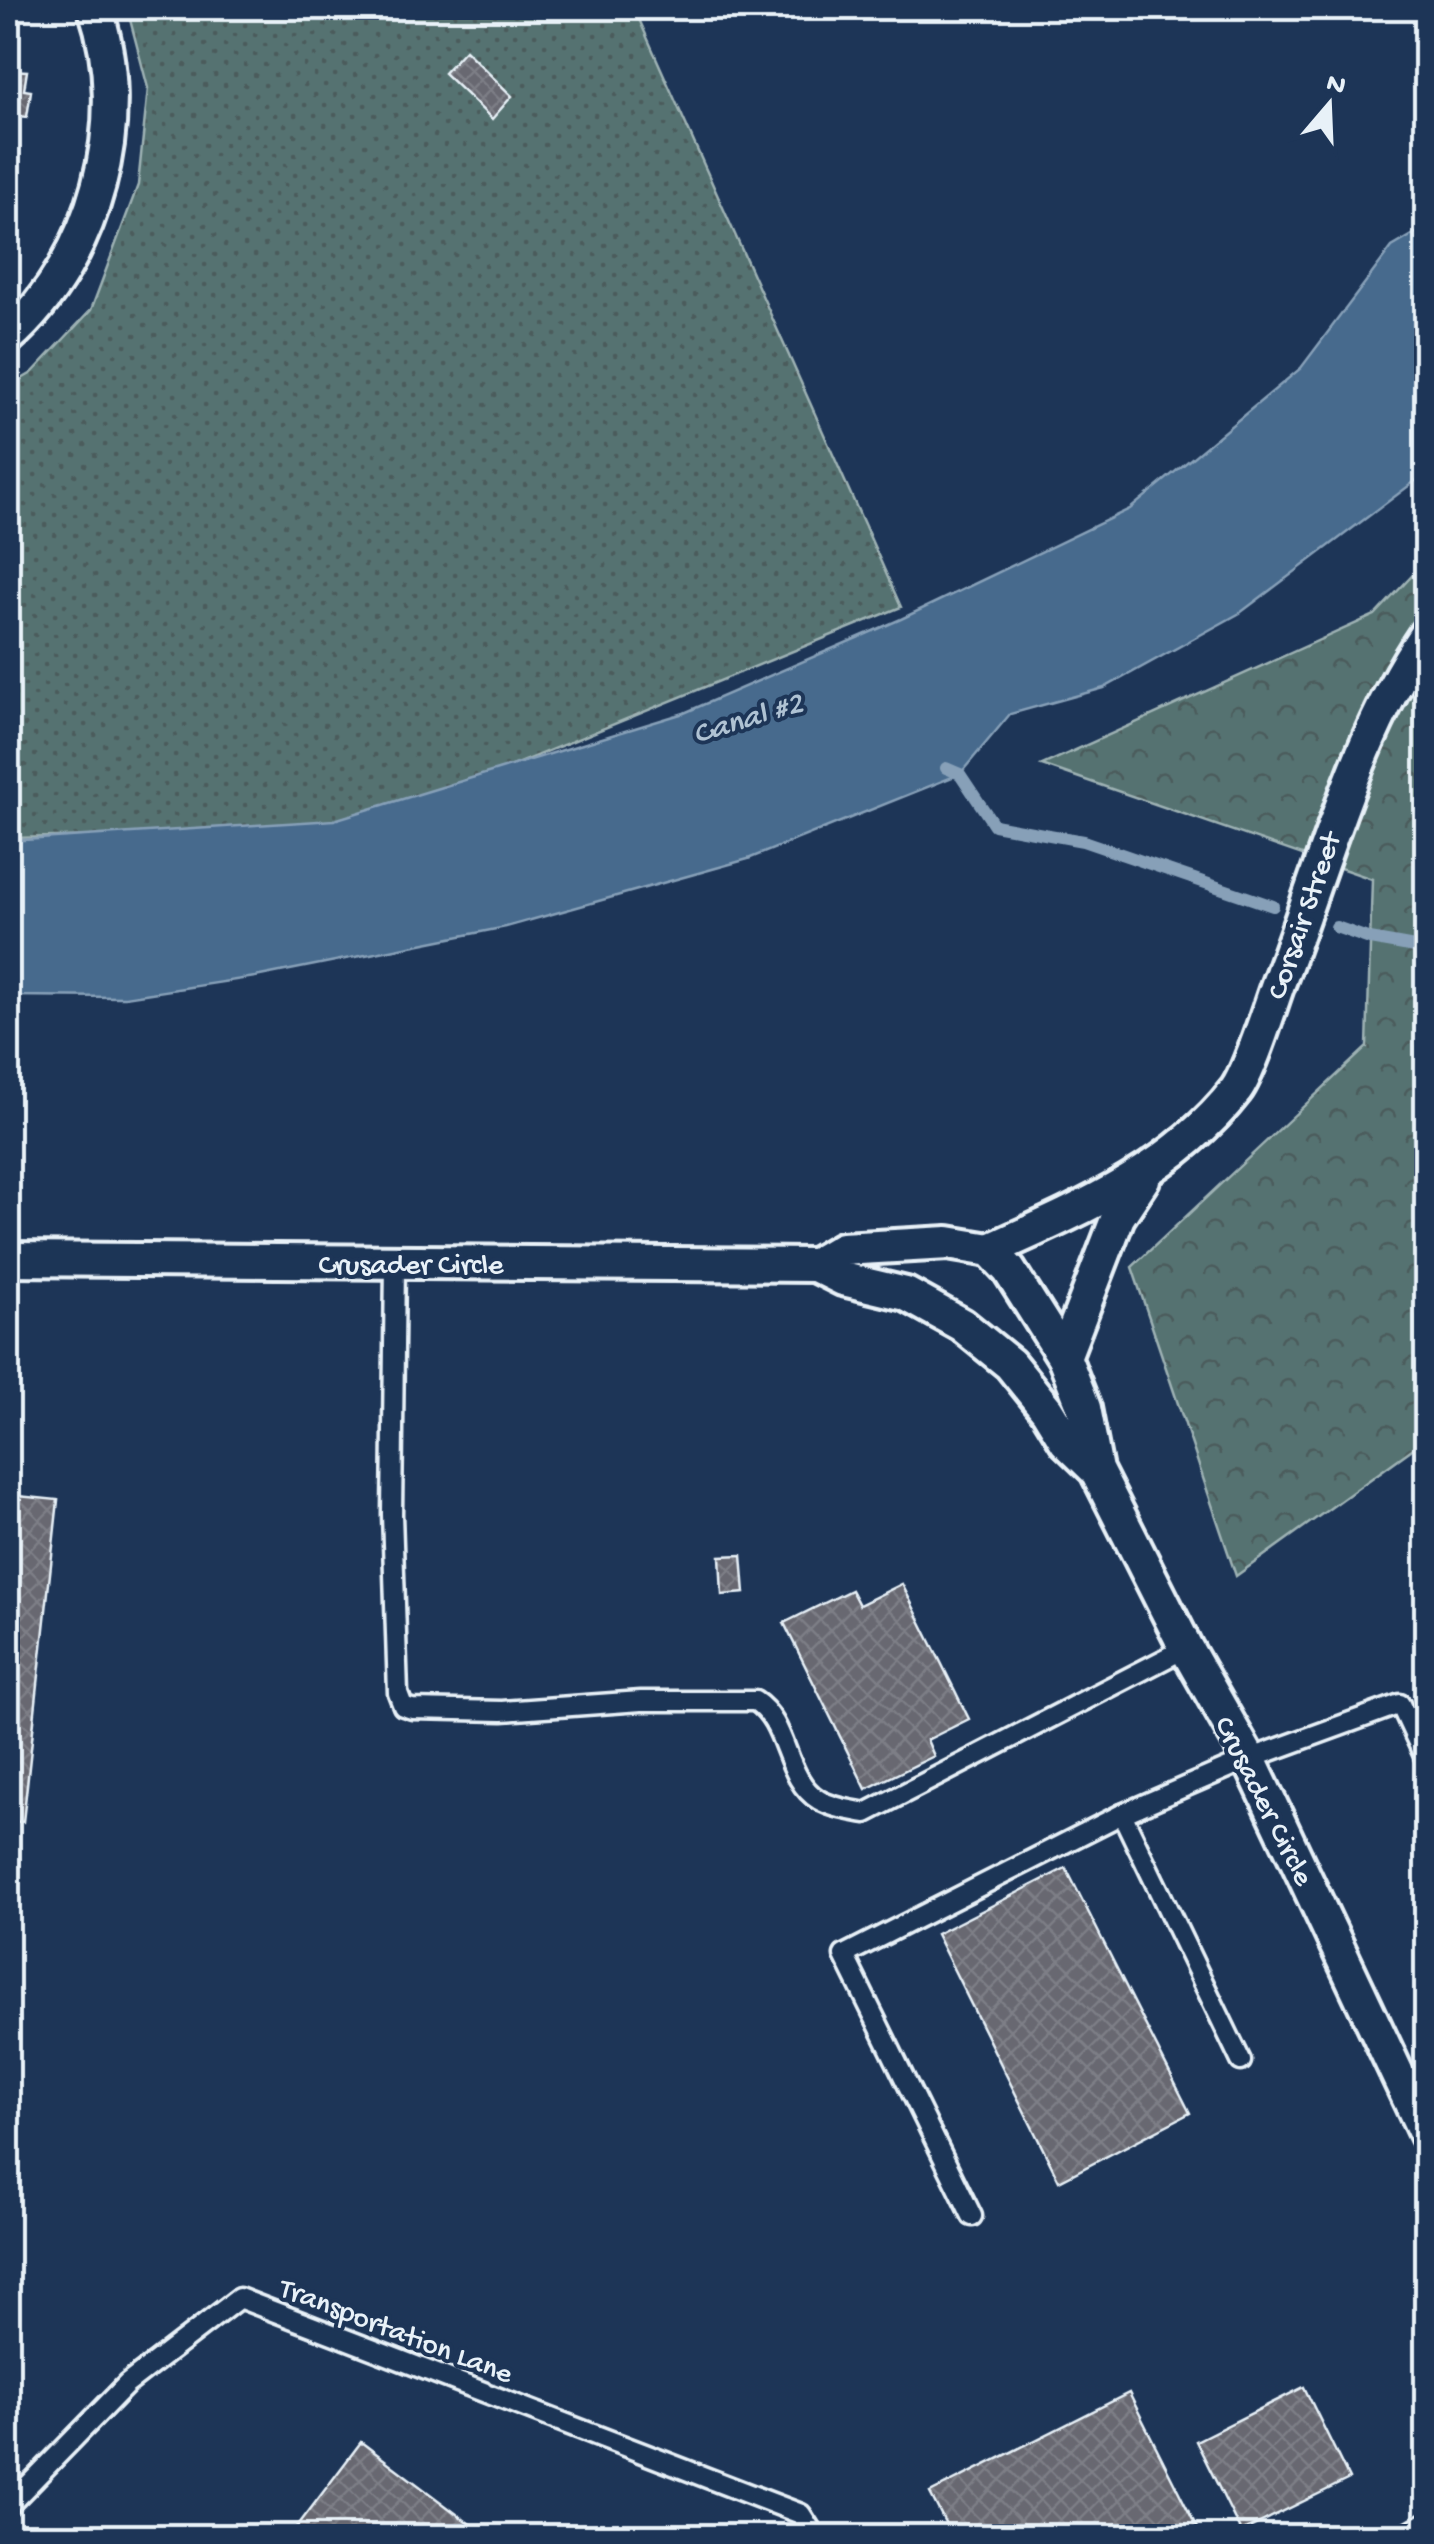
<svg xmlns="http://www.w3.org/2000/svg" width="1434" height="2544" font-family="'Gochi Hand',sans-serif">
<defs>
<pattern id="forest-crowns" width="20" height="18" patternUnits="userSpaceOnUse" patternTransform="scale(2.5)"><rect width="20" height="18" fill="#547271"/><path d="M2 6a3 3 0 1 1 6 0M12 15a3 3 0 1 1 6 0" fill="none" stroke="#4c5b5c"/></pattern>
<pattern id="park-dots" width="8" height="8" patternUnits="userSpaceOnUse" patternTransform="scale(2.5)"><rect width="8" height="8" fill="#547271"/><path d="M2 2h.1M6 6h.1" fill="none" stroke="#4c5b5c" stroke-width="1.8" stroke-linecap="round"/></pattern>
<pattern id="building-cross-hatch" width="8" height="8" patternUnits="userSpaceOnUse" patternTransform="scale(2.5)"><rect width="8" height="8" fill="#676871"/><path d="M0 0l8 8M0 8l8-8" fill="none" stroke="#7d7e86"/></pattern>
</defs>
<rect width="100%" height="100%" fill="#1d3557"/>
<filter id="ink" filterUnits="userSpaceOnUse"><feTurbulence type="fractalNoise" baseFrequency=".01" numOctaves="2"/><feDisplacementMap in="SourceGraphic" scale="20" xChannelSelector="R" yChannelSelector="G"/><feConvolveMatrix kernelMatrix="1 2 1 2 8 2 1 2 1" color-interpolation-filters="sRGB"/></filter>
<g filter="url(#ink)">
<polygon fill="url(#forest-crowns)" stroke="#9eb2b4" stroke-width="2.5" points="1426,561 1426,1439 1236,1576 1132,1267 1367,1047 1372,879 1042,765 1375,615"/>
<polygon fill="url(#park-dots)" stroke="#9eb2b4" stroke-width="2.5" points="127,8 634,8 901,607 352,831 8,838 8,387 32,373 91,310 138,185 148,88"/>
<polygon fill="#466a8d" stroke="#87a0b8" stroke-width="2.5" points="1426,227 1426,473 1240,613 1104,688 1010,714 960,774 748,859 506,927 255,977 125,997 8,996 8,841 334,820 684,713 901,619 1130,509 1301,368 1392,247"/>
<g fill="none" stroke-linecap="round" stroke-linejoin="round">
<g stroke="#87a0b8" stroke-width="12">
<polyline points="946,768 960,774 994,825 1083,841 1273,906"/>
<polyline points="1336,927 1370,939 1426,949"/>
</g>
</g>
<g fill="url(#building-cross-hatch)" stroke="#e8f1f8" stroke-width="2.5">
<polygon points="465,50 512,96 492,119 444,73"/>
<polygon points="8,70 27,71 24,90 31,91 27,117 8,115"/>
<polygon points="8,136 13,137 11,156 16,157 12,184 8,183"/>
<polygon points="8,1495 58,1500 23,1822 8,1821"/>
<polygon points="742,1555 745,1593 722,1595 720,1556"/>
<polygon points="902,1584 969,1719 927,1740 934,1756 866,1789 784,1623 851,1590 859,1605"/>
<polygon points="1066,1868 1190,2113 1059,2181 936,1934"/>
<polygon points="1304,2387 1349,2479 1241,2532 1196,2441"/>
<polygon points="1129,2393 1201,2536 952,2536 930,2493"/>
<polygon points="361,2442 486,2536 290,2536"/>
</g>
<g fill="none" stroke-linecap="round" stroke-linejoin="round">
<g stroke="#e8f1f8" stroke-width="25">
<g id="service">
<path d="M395,1263L392,1514L398,1693L403,1706L412,1709L502,1711L641,1701H755C789,1723 784,1779 819,1800C833,1808 851,1810 866,1813L1186,1648"/>
<polyline points="1122,1814 1241,2061"/>
<polyline points="972,2216 844,1955 1122,1814 1249,1759 1400,1704 1426,1760"/>
<polyline points="8,2506 127,2384 239,2298 801,2514 815,2536"/>
<polyline points="1402,2536 1426,2522"/>
</g>
</g>
<g stroke="#e8f1f8" stroke-width="40">
<g id="minor">
<path d="M8,337C96,259 133,119 95,8"/>
<path d="M990,1250C1079,1210 1174,1170 1236,1090C1250,1071 1269,1009 1278,984C1324,866 1354,740 1426,634"/>
<polyline points="8,1259 815,1265"/>
<polyline points="1064,1357 1118,1217 1143,1179"/>
<polyline points="1096,1470 1066,1441 1047,1410 1010,1364 962,1325 906,1294 843,1279 815,1265 842,1249 948,1243 990,1250 1009,1270 1064,1357 1084,1408 1096,1470 1186,1648 1249,1759 1426,2135"/>
</g>
</g>
<use href="#service" stroke="#1d3557" stroke-width="18"/>
<use href="#minor" stroke="#1d3557" stroke-width="32"/>
</g>
</g>
<g text-anchor="middle" stroke-width="8" stroke-linejoin="round" paint-order="stroke">
<g font-size="30" fill="#e8f1f8" stroke="#1d3557">
<text transform="translate(1302 915) rotate(-71)" y="10">Corsair Street</text>
<text x="411" y="1273">Crusader Circle</text>
<text transform="translate(1266 1800) rotate(63)" y="10">Crusader Circle</text>
<text transform="translate(397 2329) rotate(21)" y="10">Transportation Lane</text>
</g>
<g font-size="32" font-style="italic" fill="#afc2d3" stroke="#1d3557">
<text transform="translate(747 716) rotate(-17)" y="11">Canal #2</text>
</g>
</g>
<rect width="1434" height="2544" fill="none" stroke="#1d3557" stroke-width="40"/>
<rect x="20" y="20" width="1394" height="2504" fill="none" stroke="#e8f1f8" stroke-width="4" filter="url(#ink)"/>
<g transform="translate(1329 105) rotate(19)" stroke="#1d3557" stroke-width="8" paint-order="stroke">
<path d="M0-8L18 38L0 25L-18 38Z" fill="#e8f1f8"/>
<text y="-15" font-size="28" font-weight="bold" text-anchor="middle" fill="#e8f1f8">N</text>
</g>
</svg>
